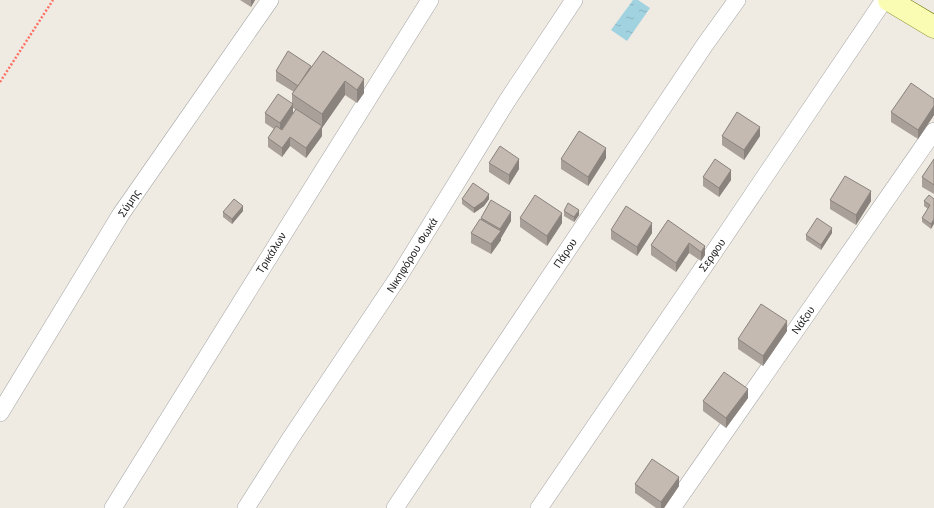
<svg xmlns="http://www.w3.org/2000/svg" width="934" height="508" font-family="Helvetica,sans-serif">
<defs>
<pattern id="water-ripples" width="26" height="14" patternUnits="userSpaceOnUse"><rect width="26" height="14" fill="#a1d2df"/><path d="M2 4q2-2 4 0t4 0M15 11q2-2 4 0t4 0" fill="none" stroke="#8ab4bf"/></pattern>
</defs>
<rect width="100%" height="100%" fill="#efebe3"/>
<polygon fill="url(#water-ripples)" points="633,0 638,0 650,8 627,41 611,30"/>
<g fill="none" stroke-linecap="round" stroke-linejoin="round">
<g stroke="#a4a4a4" stroke-width="18">
<g id="street">
<polyline points="0,413 121,214 270,0"/>
<polyline points="113,508 294,217 430,0"/>
<polyline points="246,508 290,439 399,276 507,101 574,0"/>
<polyline points="395,508 704,46 737,0"/>
<polyline points="539,508 720,243 884,0"/>
<polyline points="672,508 934,131"/>
</g>
</g>
<g stroke="#6d7800" stroke-width="23">
<polyline id="secondary" points="889,0 934,27"/>
</g>
<polyline stroke="#ff7064" stroke-width="2.5" stroke-dasharray="2 2" stroke-linecap="butt" points="0,82 53,0"/>
<use href="#street" stroke="#fff" stroke-width="17"/>
<use href="#secondary" stroke="#fafcb4" stroke-width="22"/>
</g>
<g fill="#a9a099" fill-rule="evenodd">
<polygon points="240,0 255,0 251,7"/>
<path d="M323,51L364,93L357,103L345,95L322,128V136L306,158L290,146L282,157L268,147V138L274,129L265,123V113L292,103V94L294,92L276,81V71L311,68ZM293,108L296,110L283,128L293,113Z"/>
<polygon points="934,99 934,115 918,139 891,122 891,112"/>
<polygon points="722,136 760,136 744,160 722,145"/>
<polygon points="606,158 588,186 561,169 561,159"/>
<polygon points="934,159 934,194 922,187 922,177"/>
<polygon points="489,163 519,169 509,185 489,172"/>
<polygon points="703,177 731,180 719,197 703,186"/>
<polygon points="462,199 489,199 484,206 474,213 462,204"/>
<polygon points="934,199 931,229 922,222 922,218 928,209 924,206 924,201"/>
<polygon points="830,200 871,201 856,225 830,209"/>
<polygon points="243,211 232,224 223,217 223,212"/>
<polygon points="564,211 579,215 574,222 564,216"/>
<polygon points="481,218 511,221 501,238 501,240 491,254 471,243 471,233 481,219"/>
<polygon points="520,218 562,223 547,246 520,227"/>
<polygon points="668,220 705,255 701,261 689,253 676,272 651,255 651,245"/>
<polygon points="611,230 652,233 637,256 611,239"/>
<polygon points="832,233 821,250 806,240 806,235"/>
<polygon points="787,331 763,366 738,349 738,339"/>
<polygon points="748,398 726,428 703,411 703,401"/>
<polygon points="635,484 679,486 664,508 656,508 635,493"/>
</g>
<g fill="#89827d">
<polygon points="251,0 255,0 251,7"/>
<polygon points="364,79 364,93 357,103 357,90"/>
<polygon points="345,81 345,95 322,128 322,114"/>
<polygon points="293,104 293,113 280,132 280,123"/>
<polygon points="934,106 934,115 918,139 918,130"/>
<polygon points="322,126 322,136 306,158 306,148"/>
<polygon points="760,127 760,136 744,160 744,150"/>
<polygon points="290,137 290,146 282,157 282,148"/>
<polygon points="606,148 606,158 588,186 588,177"/>
<polygon points="519,159 519,169 509,185 509,175"/>
<polygon points="731,170 731,180 719,197 719,188"/>
<polygon points="871,191 871,201 856,225 856,215"/>
<polygon points="489,194 489,199 484,206 474,213 474,208"/>
<polygon points="243,206 243,211 232,224 232,219"/>
<polygon points="579,210 579,215 574,222 574,217"/>
<polygon points="511,212 511,221 501,238 501,240 491,254 491,244 500,231 500,229"/>
<polygon points="562,213 562,223 547,246 547,236"/>
<polygon points="934,219 934,224 931,229 931,224"/>
<polygon points="652,223 652,233 637,256 637,247"/>
<polygon points="832,228 832,233 821,250 821,245"/>
<polygon points="689,243 689,253 676,272 676,263"/>
<polygon points="705,246 705,255 701,261 701,252"/>
<polygon points="787,321 787,331 763,366 763,356"/>
<polygon points="748,389 748,398 726,428 726,418"/>
<polygon points="679,477 679,486 664,508 661,508 661,502"/>
</g>
<g fill="#c4bab2" stroke="#89827d">
<polygon points="288,51 311,66 298,86 276,71"/>
<polygon points="323,51 364,79 357,90 345,81 322,114 292,94"/>
<polygon points="911,83 934,99 934,106 918,130 891,112"/>
<polygon points="278,94 293,104 280,123 265,113"/>
<polygon points="296,109 322,126 306,148 290,137 282,148 268,138 276,126 282,130"/>
<polygon points="737,112 760,127 744,150 722,136"/>
<polygon points="579,131 606,148 588,177 561,159"/>
<polygon points="500,146 519,159 509,175 489,163"/>
<polygon points="715,159 731,170 719,188 703,177"/>
<polygon points="934,159 934,185 922,177"/>
<polygon points="845,176 871,191 856,215 830,200"/>
<polygon points="473,183 489,194 484,201 474,208 462,199"/>
<polygon points="535,195 562,213 547,236 520,218"/>
<polygon points="929,195 934,199 934,219 931,224 922,218 930,205 924,201"/>
<polygon points="234,199 243,206 232,219 223,212"/>
<polygon points="491,200 511,212 500,229 481,218"/>
<polygon points="568,203 579,210 574,217 564,211"/>
<polygon points="626,206 652,223 637,247 611,230"/>
<polygon points="817,218 832,228 821,245 806,235"/>
<polygon points="480,219 501,231 491,244 471,233"/>
<polygon points="668,220 705,246 701,252 689,243 676,263 651,245"/>
<polygon points="761,304 787,321 763,356 738,339"/>
<polygon points="724,372 748,389 726,418 703,401"/>
<polygon points="652,459 679,477 661,502 635,484"/>
</g>
<g text-anchor="middle" stroke-width="3.5" stroke-linejoin="round" paint-order="stroke">
<g font-size="11" fill="#1d1d1d" stroke="#fff">
<text transform="translate(129 203) rotate(-56)" y="4">Σύμης</text>
<text transform="translate(271 253) rotate(-58)" y="4">Τρικάλων</text>
<text transform="translate(565 253) rotate(-56)" y="4">Πάρου</text>
<text transform="translate(412 255) rotate(-58)" y="4">Νικηφόρου Φωκά</text>
<text transform="translate(712 255) rotate(-55)" y="4">Σερφου</text>
<text transform="translate(803 320) rotate(-55)" y="4">Νάξου</text>
</g>
</g>
</svg>
